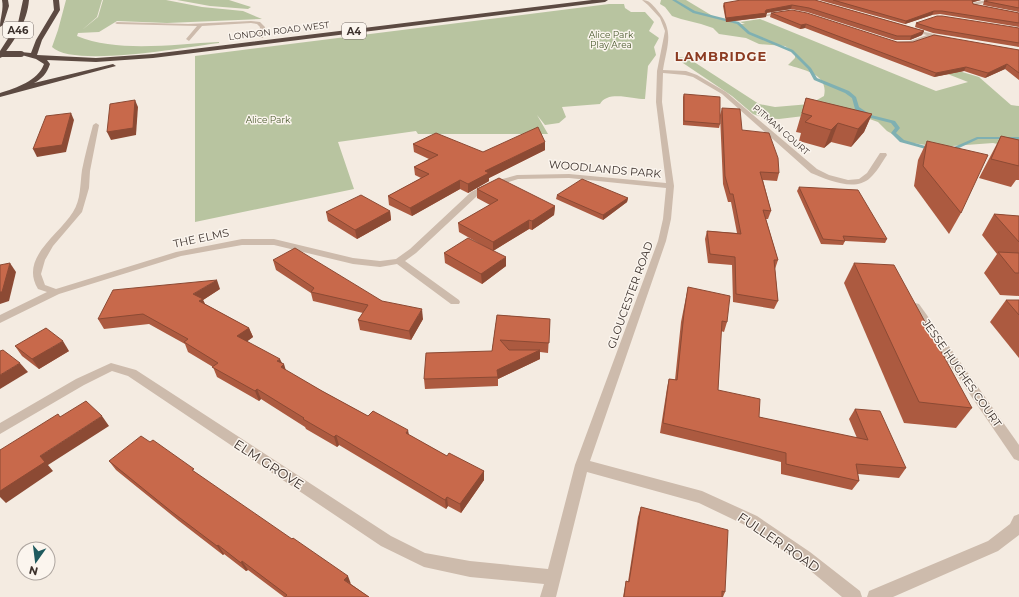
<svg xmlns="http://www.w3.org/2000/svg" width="1019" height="597" font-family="Montserrat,sans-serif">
<rect width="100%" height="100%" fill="#f4ebe1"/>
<g fill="#b8c4a0">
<path d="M66,0H102L97,17L82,30L98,17L103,0H166L202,7L243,11L262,19L167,23L117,21L99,32L78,33L77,36C118,53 175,44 219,42V43C187,47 73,68 52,47L58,30Z"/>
<polygon points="177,0 229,0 251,7 248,9 210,6"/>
<path d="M661,0H686L716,18L739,24H745L740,22L760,19L936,91L968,82L922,64L932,63L979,77L1011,105L1019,106V149L993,143L939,147L906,142L887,131L878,122L861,116L854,110L779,119L764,118L753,114L732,96L677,59L679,57L688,58L759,104L775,107L810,104L824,96C829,74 804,70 788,65L795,58V53L785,46L759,44L746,38L719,34L713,28L701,24L681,19L672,16L665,7L660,4Z"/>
<path d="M609,4H624L625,8L631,12H645L654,22L649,31L659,38L654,47L656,55L648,66L645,99C633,99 607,90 600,104L562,107L566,117L559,123L545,125L537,115L548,134H418L416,131L338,142L354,189L195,222V56Z"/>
</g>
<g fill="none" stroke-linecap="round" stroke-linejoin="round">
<g fill="#7fb0b2" fill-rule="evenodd">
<polygon points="672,0 676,0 695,11 739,22 750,32 793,50 811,68 817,78 849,91 856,97 859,107 871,115 895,121 900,128 896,133 904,140 936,149 933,151 900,142 891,133 895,128 891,123 867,117 855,109 852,98 845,93 814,80 808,69 791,52 748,34 737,24 693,13"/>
<polygon points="977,137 1019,137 1019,139 978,139 957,149 948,151 945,149 954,147"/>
</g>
<g fill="#cdbbac" fill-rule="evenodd">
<path d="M642,0C649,0 652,4 657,10C675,31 667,45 663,70L686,71L697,75L726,92L817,169L829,175L848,180L859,179L867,173L880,153H886L887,155C882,162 877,172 870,178C855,192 828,180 811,173L722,94L693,77L685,75L663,73L662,102L674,186L671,219L666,241L590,461L702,491L757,516L810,552L860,591L862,597H842L800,562L747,526L699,503L587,472L556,597H540L544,584L470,577L424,567L381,546L128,376L112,371L84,385L0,434V423L76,379L111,363L136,370L391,536L425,553L470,561L548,569L575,465L658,241L663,219L666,188L569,178L518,179L497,186L477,196L416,253L405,261L459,300L460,302L459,304H451L397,264L380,267L353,264L274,245H242L181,256L59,294L0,323V315L47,292L38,289C19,258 59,235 73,212C81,200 80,184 82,170C85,155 89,140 93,125L96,123L99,125L90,171L89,188L82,212L53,246L45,260L41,274L45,285L56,289L176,252L242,239H274L353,258L380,261L396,259L410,249L471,192L491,182L517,175L569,174L666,183L656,102L657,71L665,31L660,18L648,5Z"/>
<polygon points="987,0 995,0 976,5 986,7 986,9 972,6 972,3"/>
<polygon points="784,11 786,13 767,16 765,15"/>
<polygon points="251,21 260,22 265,27 263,38 258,37 260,27 257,24 251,23 202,26 189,41 186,39 197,26 117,24 115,23 117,22 188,24"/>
<polygon points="911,29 948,37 949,38 946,40 933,36 911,45 897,44 897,42 910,41 927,35 909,31"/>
<polygon points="915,303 919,304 1019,445 1019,461 1014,459 911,308 910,306"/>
<polygon points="1019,514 1019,535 998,551 893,597 867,597 869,591 988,541 1010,524 1014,516"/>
</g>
<g fill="#5c4a42" fill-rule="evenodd">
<path d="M2,0H8L9,6L3,25L0,27C0,18 4,9 2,0Z"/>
<path d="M23,0H29C27,23 15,39 2,57L0,58V51L18,23Z"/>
<path d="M53,0H59L60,10L42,40L37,55L96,58L153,54L592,0H608L605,2L153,58L96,62L47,60L50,64C47,73 42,79 34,83L113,64L116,66L0,97V93C16,88 38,81 44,64L36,59L18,54L21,52L31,53L36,40L54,10Z"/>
</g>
<polyline stroke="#5c4a42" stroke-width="6" points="0,54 21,54"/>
</g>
<g fill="#ac5a40">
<polygon points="815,0 924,31 922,35 910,40 895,40 807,12 791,9 766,13 766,17 726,22 723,6 724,3"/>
<polygon points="819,0 981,0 973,2 973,4 1019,13 1019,27 940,14 932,15 905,24"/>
<polygon points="1019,0 1019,12 983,5 984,1"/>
<polygon points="771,13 897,42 1019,50 1019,80 1005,69 985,78 964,71 934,77 805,28 800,29 770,17"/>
<polygon points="916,23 1019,28 1019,47 933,33 915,27"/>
<polygon points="684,94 720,124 719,128 683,125 683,97"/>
<polygon points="806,98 872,114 864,132 851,147 831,142 824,148 799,141 801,133 796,132"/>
<polygon points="722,108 779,173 777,181 763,180 771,211 768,219 766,219 778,260 775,269 778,301 774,309 733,302 732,265 708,263 705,239 707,231 737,233 731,202 728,202 723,184 720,115"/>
<polygon points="1001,136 1019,140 1019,180 1016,180 1011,187 979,178 991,155"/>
<polygon points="927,141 961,213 949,234 914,186 918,160"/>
<polygon points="545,142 545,150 489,178 489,181 468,193 460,189 412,216 389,205 388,196 421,178 415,175 414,167 429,159 414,152 413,144 483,152"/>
<polygon points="799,187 887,239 885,243 845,241 843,245 821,244 797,191"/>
<polygon points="477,189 555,206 554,215 532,230 529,229 493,251 506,266 482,284 445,263 444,253 487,248 459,232 458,223 490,205 477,198"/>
<polygon points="557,195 628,198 627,202 603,220 556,199"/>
<polygon points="390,211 391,220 357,239 328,221 326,212"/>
<polygon points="994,214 1019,216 1019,296 1000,295 984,273 997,254 982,235"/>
<polygon points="273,260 382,301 423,319 411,340 360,330 358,320 363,313 313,301 311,293 276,270"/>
<polygon points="854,263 972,408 956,428 904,423 844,283"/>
<polygon points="688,287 727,322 724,332 721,331 718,390 759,417 857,438 849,419 855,409 906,468 899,478 858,474 859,481 852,490 781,474 781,462 660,433 667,388 669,379 675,380 681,322"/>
<polygon points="220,289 203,300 205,304 249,328 253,337 247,341 282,364 285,370 322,391 368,416 409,435 447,456 484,471 484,480 461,513 448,506 446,509 339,445 337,447 306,429 305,427 261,399 259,401 217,377 213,367 188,352 185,344 149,324 104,329 98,319"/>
<polygon points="1006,300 1019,300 1019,358 990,322"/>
<polygon points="497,315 550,319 548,353 540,352 540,359 498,379 498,386 425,389 424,379 492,351"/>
<polygon points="15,346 69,351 39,369 22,356"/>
<polygon points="150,442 196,473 369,597 284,597 248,570 246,571 224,554 223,555 179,521 116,470 109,461"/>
<polygon points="641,507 725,592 723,597 623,597 626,581 628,582 638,517"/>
</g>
<g fill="#8c4a34">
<polygon points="972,0 981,0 970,3"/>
<polygon points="792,5 791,9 765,13 767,13 766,17 726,22 726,18"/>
<polygon points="934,11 932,15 905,24 906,21"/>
<polygon points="806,24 805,28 800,29 801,25"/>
<polygon points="924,31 922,35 910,40 911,36"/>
<polygon points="1007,64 1005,69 985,78 988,73"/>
<polygon points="966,67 964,71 934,77 936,73"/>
<polygon points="135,100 138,107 136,135 111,140 107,132"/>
<polygon points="71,113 74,120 66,152 37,157 33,149"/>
<polygon points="872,114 864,132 851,147 858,129"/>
<polygon points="838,123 831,142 824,148 831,130"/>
<polygon points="545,142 545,150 489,178 489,181 468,193 468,184 485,171"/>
<polygon points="460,180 460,189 412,216 410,208"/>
<polygon points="628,198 627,202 603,220 603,215"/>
<polygon points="555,206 554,215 532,230 532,221"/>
<polygon points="390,211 391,220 357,239 355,230"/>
<polygon points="529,220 529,229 493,251 493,242"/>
<polygon points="506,257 506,266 482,284 481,274"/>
<polygon points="10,263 16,272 9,301 0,304 0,292"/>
<polygon points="217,280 220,289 203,300 207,308 203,311 193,294"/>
<polygon points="422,309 423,319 411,340 409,331"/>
<polygon points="249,328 253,337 241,346 237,336"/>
<polygon points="63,341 69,351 39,369 32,359"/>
<polygon points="540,350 540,359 498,379 497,370"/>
<polygon points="280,359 283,365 284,364 287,374 284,376 277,361"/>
<polygon points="20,363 28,372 0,389 0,375"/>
<polygon points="257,389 261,399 259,401 255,391"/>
<polygon points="102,416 109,426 48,465 53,471 6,503 0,497 0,491 40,456"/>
<polygon points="408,430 410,440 406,433"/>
<polygon points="336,435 339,445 337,447 334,437"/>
<polygon points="484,471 484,480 461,513 460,504"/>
<polygon points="447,497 448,506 446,509 445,500"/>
<polygon points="218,545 224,554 223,555 217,546"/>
<polygon points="242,561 248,570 246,571 241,563"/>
<polygon points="348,576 351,584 344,580"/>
</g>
<g fill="#c8694b" stroke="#8c4a34">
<polygon points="741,0 815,0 924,31 911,36 897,36 809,8 792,5 766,10 765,12 767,13 726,18 724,3"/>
<polygon points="833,0 972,0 973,4 1019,13 1019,23 942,11 934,11 906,21"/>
<polygon points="989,0 1019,0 1019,8 984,1"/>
<polygon points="792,10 807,13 897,42 913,42 934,35 1019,50 1019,73 1007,64 988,73 966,67 936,73 806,24 801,25 771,13"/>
<polygon points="937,16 942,16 1019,28 1019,43 935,29 916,23"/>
<polygon points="684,94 720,97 720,124 684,121"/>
<polygon points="806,98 872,114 858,129 838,123 831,130 805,122 812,116 802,113"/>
<polygon points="135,100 133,128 107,132 110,104"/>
<polygon points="722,108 740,109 742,130 769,133 778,158 779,173 760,172 771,211 763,210 778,260 774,260 778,301 736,294 735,257 710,254 707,231 741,234 733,194 730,194 725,176"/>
<polygon points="71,113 62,145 33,149 46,116"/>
<polygon points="538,127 545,142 485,171 489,173 468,184 460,180 410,208 388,196 429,174 414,167 438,155 413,144 436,133 483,152"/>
<polygon points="1001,136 1019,140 1019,166 991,159"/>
<polygon points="927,141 988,155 961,213 923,166"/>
<polygon points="499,178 555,206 532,221 529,220 493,242 458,223 498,200 477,189"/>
<polygon points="582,179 628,198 603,215 557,195"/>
<polygon points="799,187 858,190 887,239 843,236 845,241 823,239"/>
<polygon points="361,195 390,211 355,230 326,212"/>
<polygon points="994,214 1019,216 1019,242"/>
<polygon points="468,238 506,257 481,274 444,253"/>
<polygon points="295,248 382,301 422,309 409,331 358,320 368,305 311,292 314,288 273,260"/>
<polygon points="998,252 1019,253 1019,273 1015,273"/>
<polygon points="10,263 2,292 0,292 0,265"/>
<polygon points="854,263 894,265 972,408 919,402"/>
<polygon points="217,280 193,294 203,299 199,301 249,328 237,336 280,359 277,361 284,364 281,367 322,391 368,416 373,411 408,430 406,433 447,456 449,453 484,471 460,504 447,497 445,500 336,435 334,437 303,419 304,418 257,389 255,391 212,367 218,363 184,342 188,339 143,314 98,319 113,290"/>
<polygon points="688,287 730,296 727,322 722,321 718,390 760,399 759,417 868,440 855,409 880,411 906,468 856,464 859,481 786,464 786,453 663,423 669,379 677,380 684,313"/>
<polygon points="1006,300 1019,300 1019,315"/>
<polygon points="497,315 550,319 549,343 500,340 509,350 540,350 497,370 498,377 424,379 426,353 492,351"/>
<polygon points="46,328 63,341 32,359 15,346"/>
<polygon points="3,350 20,363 0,375 0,351"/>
<polygon points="86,401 102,416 40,456 45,462 0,491 0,450 58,414 60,417"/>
<polygon points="141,436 150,442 153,440 194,469 192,470 292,539 293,538 348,576 344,580 369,597 285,597 287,595 242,561 241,563 218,545 217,546 172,512 109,461"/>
<polygon points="641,507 728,530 725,592 722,591 722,597 624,597 626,581 629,582"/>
</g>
<g text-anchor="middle" stroke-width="3" stroke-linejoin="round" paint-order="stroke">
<g font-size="9" fill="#3b302b" stroke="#fbf5ee">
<text transform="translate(279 31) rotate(-7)" y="3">LONDON ROAD WEST</text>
<text transform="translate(781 130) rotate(41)" y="3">PITMAN COURT</text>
</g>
<g font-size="9" fill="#4a5a2e" stroke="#fbf5ee">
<text x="611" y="38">Alice Park<tspan x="611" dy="10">Play Area</tspan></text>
<text x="268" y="123">Alice Park</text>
</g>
<g fill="#fbf5ee" stroke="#756b66" stroke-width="1">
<rect x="3" y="22" width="30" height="16" rx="3"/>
<rect x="342" y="23" width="24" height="16" rx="3"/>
</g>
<g font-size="10" font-weight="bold" fill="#3b302b">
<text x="18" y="34">A46</text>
<text x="354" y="35">A4</text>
</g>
<g font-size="11" fill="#3b302b" stroke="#fbf5ee">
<text transform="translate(605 169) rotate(5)" y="4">WOODLANDS PARK</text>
<text transform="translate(201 238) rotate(-12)" y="4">THE ELMS</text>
<text transform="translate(630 295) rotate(-70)" y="4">GLOUCESTER ROAD</text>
<text transform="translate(962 373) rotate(55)" y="4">JESSE HUGHES COURT</text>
</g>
<g font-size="13" font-weight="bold" letter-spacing="1" fill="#8c3b22" stroke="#fbf5ee">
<text x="721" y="61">LAMBRIDGE</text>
</g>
<g font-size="13" fill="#3b302b" stroke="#fbf5ee">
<text transform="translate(269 464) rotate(33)" y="5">ELM GROVE</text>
<text transform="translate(779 542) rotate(34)" y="5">FULLER ROAD</text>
</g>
</g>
<g transform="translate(36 561) rotate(194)"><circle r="19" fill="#fbf5ee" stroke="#aea6a0"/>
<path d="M0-3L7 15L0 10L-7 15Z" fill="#1f5a5e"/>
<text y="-6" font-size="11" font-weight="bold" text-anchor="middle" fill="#3b302b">N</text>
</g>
</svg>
